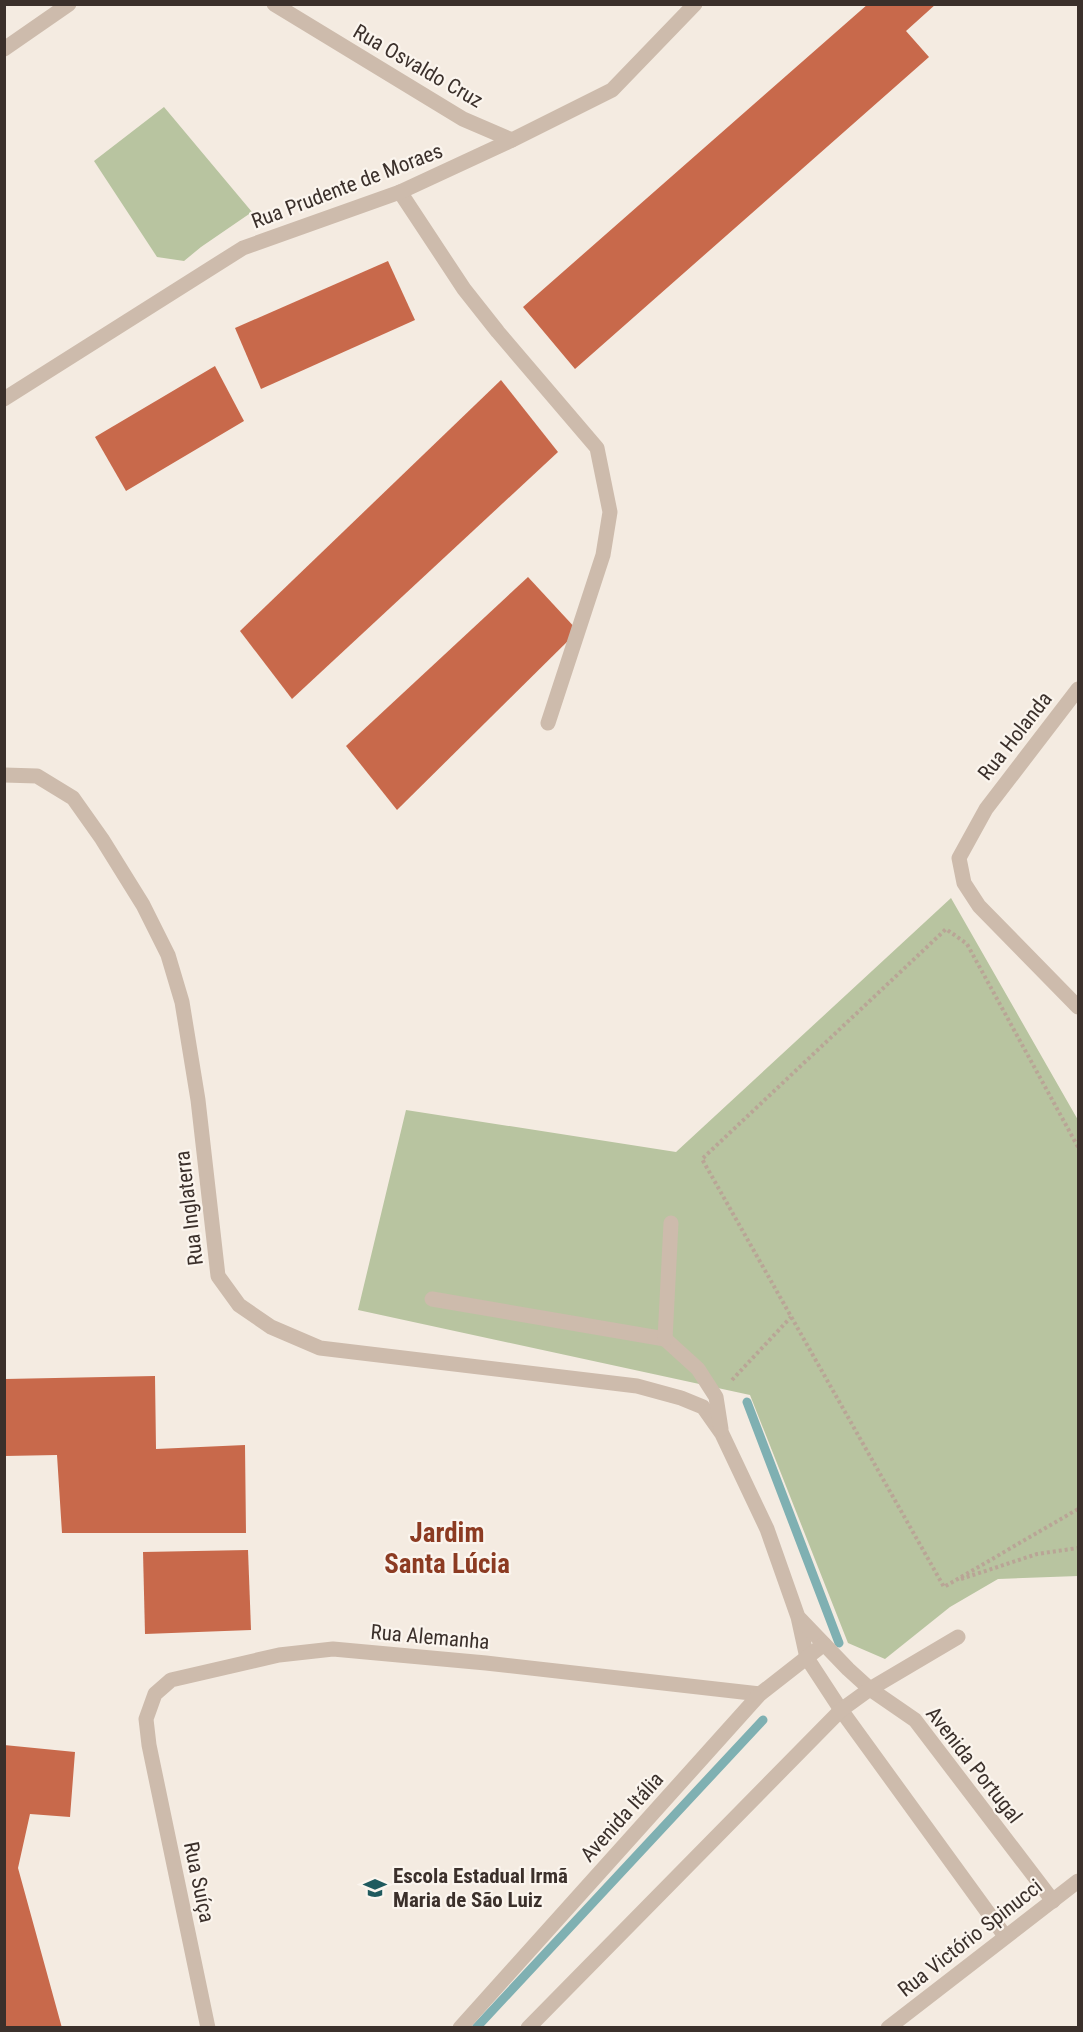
<svg xmlns="http://www.w3.org/2000/svg" width="1083" height="2032" font-family="'Roboto Condensed',sans-serif">
<rect width="100%" height="100%" fill="#f4ebe1"/>
<g fill="#b8c4a0">
<polygon points="164,107 252,212 201,247 184,261 157,257 94,161"/>
<polygon points="951,898 1078,1120 1078,1576 998,1579 950,1607 885,1659 848,1643 750,1395 358,1310 406,1110 676,1152"/>
</g>
<g fill="none" stroke-linecap="round" stroke-linejoin="round">
<g stroke="#7fb0b2" stroke-width="9">
<polyline points="747,1402 839,1643"/>
<polyline points="476,2028 763,1720"/>
</g>
</g>
<g fill="#c8694b">
<polygon points="868,4 936,4 906,31 929,57 575,369 523,307"/>
<polygon points="388,261 415,320 261,389 235,328"/>
<polygon points="215,366 244,421 126,491 95,437"/>
<polygon points="501,380 558,452 292,699 240,631"/>
<polygon points="528,577 578,631 397,810 346,746"/>
<polygon points="155,1376 156,1449 245,1445 246,1533 62,1533 57,1455 5,1456 5,1379"/>
<polygon points="248,1550 251,1630 145,1634 143,1552"/>
<polygon points="4,1745 75,1752 70,1817 30,1814 18,1868 62,2028 4,2028"/>
</g>
<g fill="none" stroke-linecap="round" stroke-linejoin="round">
<g stroke="#b9a596" stroke-width="4" stroke-dasharray="3 3" stroke-linecap="butt">
<polyline points="1078,1147 967,944 946,929 702,1159 944,1587 1078,1509"/>
<polyline points="732,1380 791,1317"/>
<polyline points="961,1579 1037,1554 1078,1548"/>
</g>
<g stroke="#cdbbac" stroke-width="15">
<polyline points="274,4 463,119 512,140"/>
<polyline points="4,49 69,4"/>
<polyline points="400,192 464,289 498,332 597,448 610,512 603,555 548,723"/>
<polyline points="4,399 243,248 400,192 512,140 612,90 695,4"/>
<polyline points="1078,689 986,809 959,858 964,883 979,906 1078,1007"/>
<polyline points="4,775 37,776 73,798 102,839 143,905 168,955 182,1002 198,1100 218,1276 239,1305 271,1327 320,1348 637,1386 681,1398 703,1407 722,1434 767,1529 798,1617 807,1658 841,1710 1005,1936"/>
<polyline points="432,1299 665,1339 698,1369 716,1397 721,1429"/>
<polyline points="665,1339 671,1223"/>
<polyline points="800,1619 848,1669 870,1689 915,1720 1053,1901"/>
<polyline points="208,2028 149,1745 146,1719 155,1694 171,1680 279,1655 333,1649 486,1663 760,1694"/>
<polyline points="460,2028 760,1694 824,1644"/>
<polyline points="528,2028 841,1710 870,1689 958,1637"/>
<polyline points="888,2028 1078,1881"/>
</g>
</g>
<defs>
<g id="school-bare" transform="scale(1.8)"><path d="M0-5L7-2L0 1L-7-2ZM-4 1L0 2.5L4 1V4Q0 6-4 4Z" fill="#1f5a5e" stroke="#fbf5ee" stroke-width="2.5" paint-order="stroke"/></g>
</defs>
<g fill-rule="evenodd">
<use href="#school-bare" x="375" y="1888"/>
</g>
<g text-anchor="middle" stroke-width="4.5" stroke-linejoin="round" paint-order="stroke">
<g font-size="21" fill="#3b302b" stroke="#fbf5ee">
<text transform="translate(418 66) rotate(30)" y="7">Rua Osvaldo Cruz</text>
<text transform="translate(347 186) rotate(-21)" y="7">Rua Prudente de Moraes</text>
<text transform="translate(1015 736) rotate(-52)" y="7">Rua Holanda</text>
<text transform="translate(189 1208) rotate(-97)" y="7">Rua Inglaterra</text>
<text transform="translate(430 1637) rotate(5)" y="7">Rua Alemanha</text>
<text transform="translate(974 1765) rotate(52)" y="7">Avenida Portugal</text>
<text transform="translate(622 1817) rotate(-48)" y="7">Avenida Itália</text>
<text transform="translate(199 1882) rotate(78)" y="7">Rua Suíça</text>
<text transform="translate(970 1938) rotate(-38)" y="7">Rua Victório Spinucci</text>
</g>
<g font-size="21" font-weight="bold" fill="#3b302b" stroke="#fbf5ee" text-anchor="start">
<text x="393" y="1883">Escola Estadual Irmã<tspan x="393" dy="24">Maria de São Luiz</tspan></text>
</g>
<g font-size="27" font-weight="bold" fill="#8c3b22" stroke="#fbf5ee">
<text x="447" y="1542">Jardim<tspan x="447" dy="31">Santa Lúcia</tspan></text>
</g>
</g>
<rect width="1083" height="2032" fill="none" stroke="#3b302b" stroke-width="12"/>
</svg>
